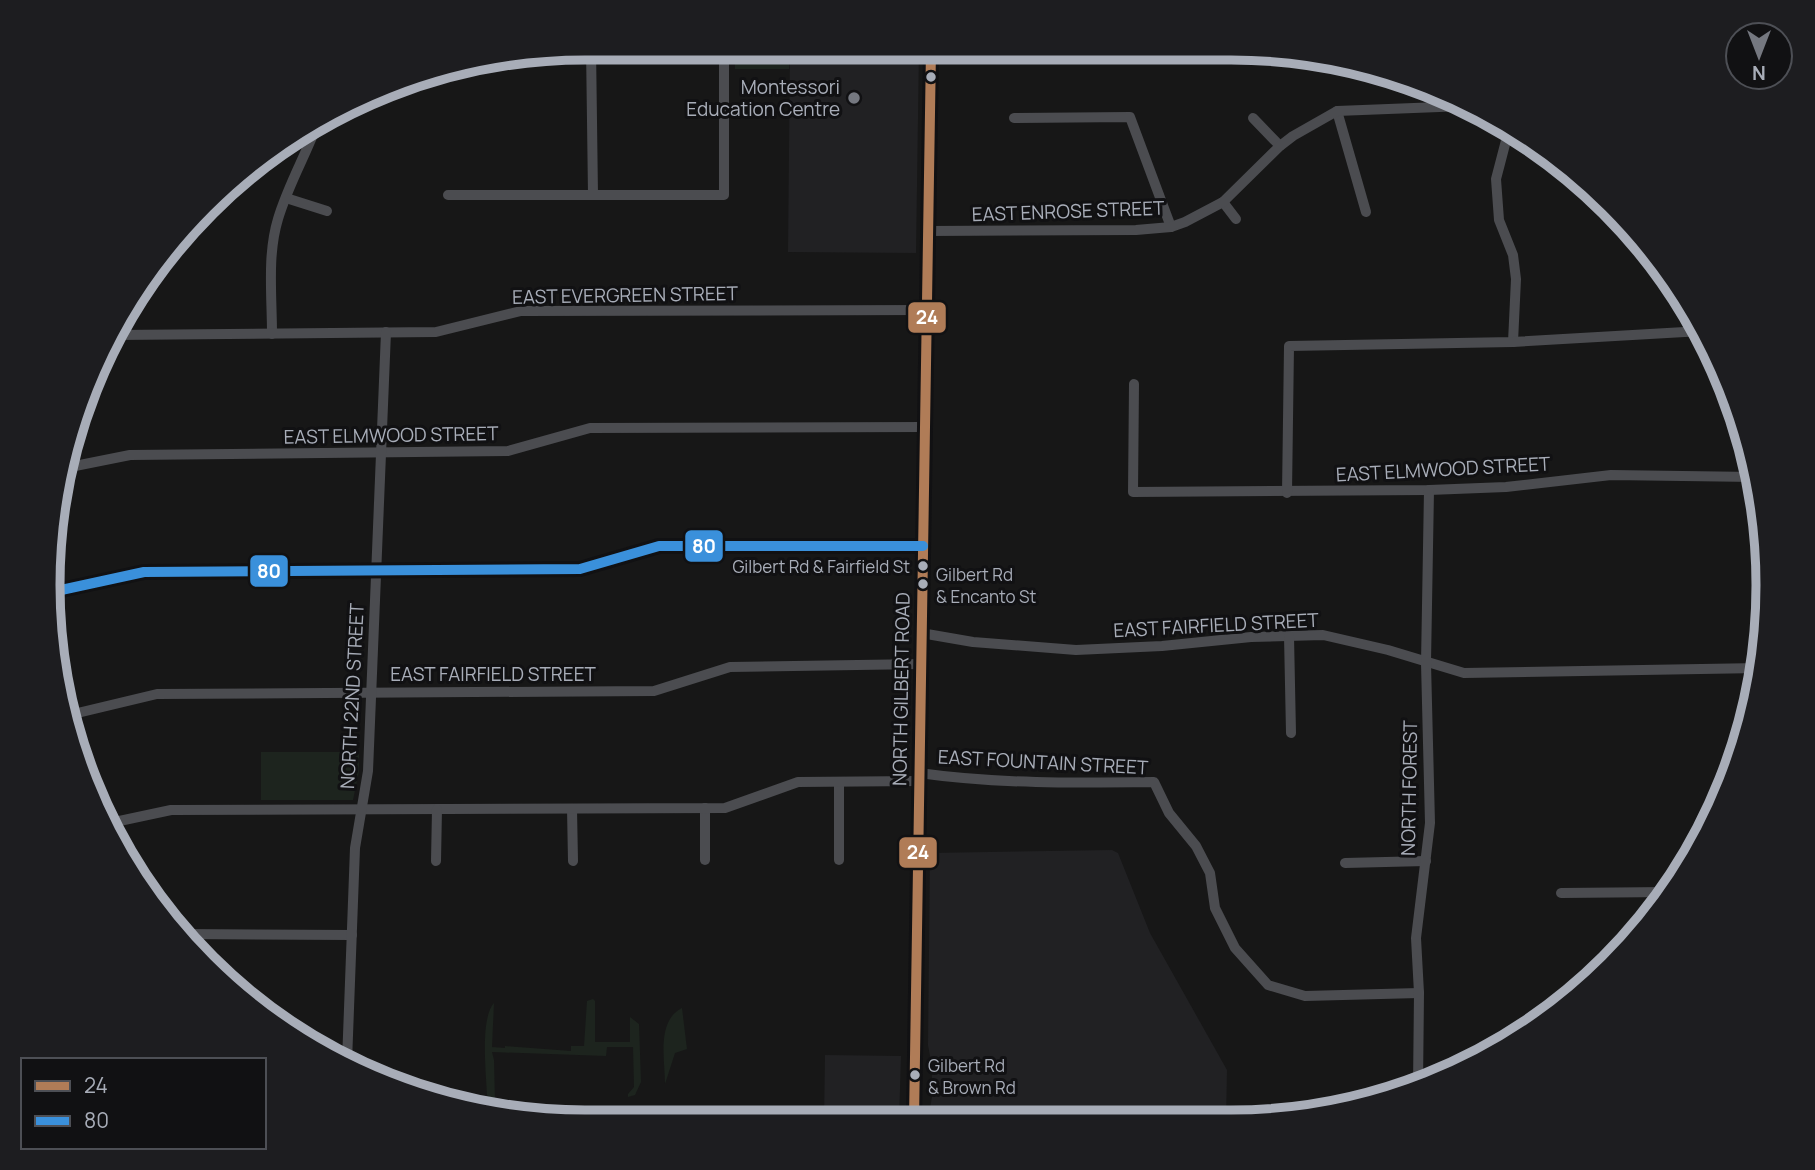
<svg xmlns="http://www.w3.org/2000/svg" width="1815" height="1170" font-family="Manrope,sans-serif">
<rect width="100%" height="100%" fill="#171717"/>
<g fill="#212123">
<polygon points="790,49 919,49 916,253 788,252"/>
<polygon points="1112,850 1118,853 1150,933 1227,1070 1226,1121 928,1120 932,1097 932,1067 928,1045 930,853"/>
<polygon points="825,1055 901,1056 899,1120 824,1120"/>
</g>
<g fill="#1d241e">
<polygon points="735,48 790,49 789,69 735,69"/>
<polygon points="261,752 359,752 359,771 353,800 261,800"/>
<path d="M593,999L595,1001V1042H630V1017L639,1024L641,1082L635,1095L628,1097V1094L634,1087L633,1047H607L606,1056L492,1052L494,1060L495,1102L487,1095C486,1073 480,1018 494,1003L492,1047L505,1048V1046L571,1051V1046H584L587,1001Z"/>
<path d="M682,1008L687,1049L675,1053L665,1084C665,1060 656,1021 682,1008Z"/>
</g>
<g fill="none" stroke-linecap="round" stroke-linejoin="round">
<g stroke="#4b4c50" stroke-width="10">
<polyline points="591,47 593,195"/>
<polyline points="1337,111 1366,212"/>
<polyline points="1014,118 1130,117 1171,227"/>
<polyline points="1253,118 1280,146"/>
<polyline points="1508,133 1496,179 1499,220 1513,255 1516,279 1513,342"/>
<polyline points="448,195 724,195 724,48"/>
<polyline points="286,198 327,211"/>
<polyline points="1223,202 1236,219"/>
<polyline points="928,231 1136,230 1171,227 1185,222 1223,202 1280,146 1293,136 1337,111 1465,106"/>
<path d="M272,334C272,296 267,255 278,219C288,185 306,155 318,122"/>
<polyline points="117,335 436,332 521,311 926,310"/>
<polyline points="1134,384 1133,492 1429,490 1506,487 1611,475 1755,477"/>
<polyline points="65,468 130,455 508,451 590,428 925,427"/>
<polyline points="1287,493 1289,346 1513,342 1702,331"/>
<polyline points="52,592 144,572 580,569 659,546 923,546"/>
<polyline points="921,633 973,642 1076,650 1162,646 1251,637 1323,635 1388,650 1464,673 1760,668"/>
<polyline points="1289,636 1291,733"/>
<polyline points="65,716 157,694 654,691 730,667 921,664"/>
<path d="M919,773C997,784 1075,783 1154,782L1169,813L1196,846L1210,873L1215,908L1235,948L1268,985L1305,996L1419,993"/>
<polyline points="839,782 839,860"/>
<polyline points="705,808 705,860"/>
<polyline points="572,809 573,861"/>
<polyline points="110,823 171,810 725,808 798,782 919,781"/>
<polyline points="436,861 437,809"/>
<polyline points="1345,863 1426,861"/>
<polyline points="1561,893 1668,892"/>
<polyline points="182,934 352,935"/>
<polyline points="347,1062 355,848 368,771 386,332"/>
<polyline points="1418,1086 1419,993 1416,938 1430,823 1426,663 1429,490"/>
</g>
<polyline stroke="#4d4f52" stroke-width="14" points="914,1120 931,50"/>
<g stroke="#111113" stroke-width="16">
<polyline id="bus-1" points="914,1120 931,50"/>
</g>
<g stroke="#111113" stroke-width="16">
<polyline id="bus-2" points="52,592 144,572 580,569 659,546 923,546"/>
</g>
<use href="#bus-1" stroke="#b07c57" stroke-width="10"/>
<use href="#bus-2" stroke="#3a90db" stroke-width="10"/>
</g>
<g fill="#a8adb8" stroke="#111113" stroke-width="2.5">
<circle cx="931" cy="77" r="6"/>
<circle cx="923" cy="566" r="6"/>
<circle cx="923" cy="584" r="6"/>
<circle cx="915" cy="1075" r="6"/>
</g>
<circle fill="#757880" stroke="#111113" stroke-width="2.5" cx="854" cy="98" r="7"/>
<g text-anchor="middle" stroke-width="6" stroke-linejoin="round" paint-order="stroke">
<g font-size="17" fill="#a8adb8" stroke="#111113" text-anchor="start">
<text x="910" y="573" text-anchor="end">Gilbert Rd &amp; Fairfield St</text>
<text x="936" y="581">Gilbert Rd<tspan x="936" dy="22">&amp; Encanto St</tspan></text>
<text x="928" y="1072">Gilbert Rd<tspan x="928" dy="22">&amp; Brown Rd</tspan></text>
</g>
<g font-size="19" fill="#a8adb8" stroke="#111113" text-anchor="end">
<text x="840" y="94">Montessori<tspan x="840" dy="22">Education Centre</tspan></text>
</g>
<g font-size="19" fill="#a8adb8" stroke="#111113">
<text transform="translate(1068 211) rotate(-2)" y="7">EAST ENROSE STREET</text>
<text transform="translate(625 295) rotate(-1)" y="7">EAST EVERGREEN STREET</text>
<text transform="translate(391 435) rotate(-1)" y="7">EAST ELMWOOD STREET</text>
<text transform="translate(1443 469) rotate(-3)" y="7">EAST ELMWOOD STREET</text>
<text transform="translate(1216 625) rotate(-3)" y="7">EAST FAIRFIELD STREET</text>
<text x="493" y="681">EAST FAIRFIELD STREET</text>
<text transform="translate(901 689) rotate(-89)" y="7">NORTH GILBERT ROAD</text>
<text transform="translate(352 696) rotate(-87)" y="7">NORTH 22ND STREET</text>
<text transform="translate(1043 762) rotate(3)" y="7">EAST FOUNTAIN STREET</text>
<text transform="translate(1409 788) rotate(-89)" y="7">NORTH FOREST</text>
</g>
</g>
<path d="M0 0H1815V1170H0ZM585 60H1231A525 525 0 0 1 1756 585V585A525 525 0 0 1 1231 1110H585A525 525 0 0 1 60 585V585A525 525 0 0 1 585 60Z" fill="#1d1d20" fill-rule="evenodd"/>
<path fill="none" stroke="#a8adb8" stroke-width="9" d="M585 60H1231A525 525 0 0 1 1756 585V585A525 525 0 0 1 1231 1110H585A525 525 0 0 1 60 585V585A525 525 0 0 1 585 60Z"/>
<g stroke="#111113" stroke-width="2.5">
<rect x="907" y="301" width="40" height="33" rx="7" fill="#b07c57"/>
<rect x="684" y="529" width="40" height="34" rx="7" fill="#3a90db"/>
<rect x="249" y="554" width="40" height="34" rx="7" fill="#3a90db"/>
<rect x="898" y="836" width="40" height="33" rx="7" fill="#b07c57"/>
</g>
<g font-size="19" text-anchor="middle" font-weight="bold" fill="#fff">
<text x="927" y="324">24</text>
<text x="704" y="553">80</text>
<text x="269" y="578">80</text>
<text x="918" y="859">24</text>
</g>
<rect x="21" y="1058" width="245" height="91" fill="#111113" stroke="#4d4f55" stroke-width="2"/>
<rect x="35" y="1081" width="35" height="10" fill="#b07c57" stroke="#4d4f55" stroke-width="2"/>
<text x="84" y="1093" font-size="21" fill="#a8adb8">24</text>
<rect x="35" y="1116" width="35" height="10" fill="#3a90db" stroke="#4d4f55" stroke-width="2"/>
<text x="84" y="1128" font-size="21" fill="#a8adb8">80</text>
<g transform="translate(1759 56) rotate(180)"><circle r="33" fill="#111113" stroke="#4d4f55" stroke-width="2"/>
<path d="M0-5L12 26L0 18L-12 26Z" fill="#757880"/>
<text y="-10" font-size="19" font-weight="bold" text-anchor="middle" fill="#a8adb8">N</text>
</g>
</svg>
